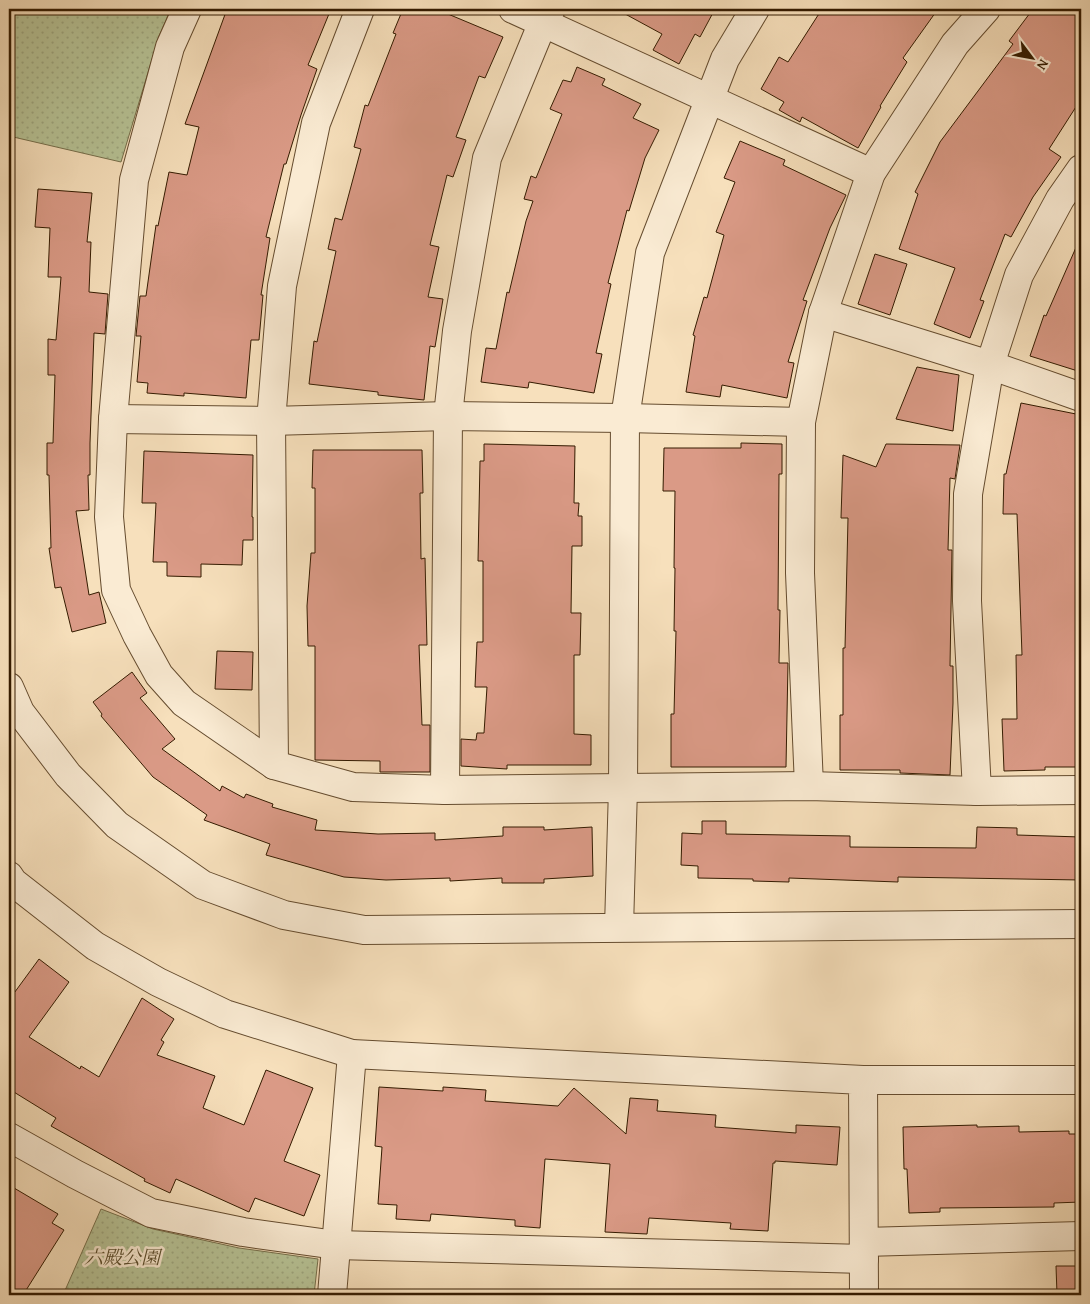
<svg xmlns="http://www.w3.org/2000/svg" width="1090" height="1304" font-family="'Gentium Book Plus','Noto Serif JP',serif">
<defs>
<pattern id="park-dots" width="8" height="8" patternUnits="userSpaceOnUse" patternTransform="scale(1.25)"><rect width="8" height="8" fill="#b7c396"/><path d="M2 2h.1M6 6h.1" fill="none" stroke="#9ea780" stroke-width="1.8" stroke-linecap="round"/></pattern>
</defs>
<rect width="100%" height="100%" fill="#f7e0bc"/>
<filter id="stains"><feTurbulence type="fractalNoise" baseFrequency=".004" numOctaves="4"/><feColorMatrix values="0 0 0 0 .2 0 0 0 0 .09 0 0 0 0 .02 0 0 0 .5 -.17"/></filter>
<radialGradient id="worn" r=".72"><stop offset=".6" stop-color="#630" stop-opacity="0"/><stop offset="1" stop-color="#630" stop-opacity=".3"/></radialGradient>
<g fill="url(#park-dots)" stroke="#766f4b">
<polygon points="9,9 171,9 159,36 121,162 9,136"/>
<polygon points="101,1209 153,1229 239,1248 318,1259 314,1295 63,1295"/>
</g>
<g fill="#da9a86" stroke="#341b00">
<polygon points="227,9 331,9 308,65 317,69 301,115 286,164 284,164 266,237 270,238 261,295 263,295 259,340 251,340 246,398 184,393 184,396 147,393 148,383 137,382 141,336 136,336 140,296 146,296 156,225 158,226 169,172 187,175 199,127 185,124"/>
<polygon points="403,9 436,9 503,37 485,78 479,76 456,137 466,140 453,177 447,175 430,245 439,247 428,297 443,299 435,347 430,346 424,400 378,395 378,392 309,384 314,341 317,342 336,251 328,249 335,218 342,220 361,149 354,147 365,105 368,106 396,34 393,33"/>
<polygon points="616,9 715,9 700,37 695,34 679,64 653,50 662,34"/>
<polygon points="822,9 938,9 903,58 907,62 880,106 881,107 858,148 802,117 800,122 779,110 784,102 761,89 779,57 788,62"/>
<polygon points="1033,9 1081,9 1081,99 1049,149 1061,157 1033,197 1011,237 1005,234 980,300 984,301 970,338 934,324 955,268 899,249 918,194 915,192 940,142 1013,44 1009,41"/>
<polygon points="577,67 605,79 602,85 641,104 633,118 659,130 645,158 629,211 627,210 608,283 611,284 596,353 602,354 594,393 529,382 528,388 481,382 486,348 496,349 507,292 509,293 526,221 533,201 524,199 531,176 536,178 562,114 550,109 563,80 571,82"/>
<polygon points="740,141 785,160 783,165 846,195 830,228 803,300 807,301 788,362 794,363 787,398 722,385 720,397 686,392 695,336 693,335 704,297 707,298 724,235 716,232 735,182 724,178"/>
<polygon points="38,189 92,193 87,242 91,242 89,292 108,294 105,334 94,333 90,443 90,475 88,475 89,510 76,511 89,595 99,592 106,623 72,632 61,587 55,588 49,548 51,548 49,475 47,475 47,443 53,443 55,375 48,375 48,339 56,340 61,277 48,277 50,228 35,227"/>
<polygon points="1081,236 1081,372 1030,356 1044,315 1046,316"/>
<polygon points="875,254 907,264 890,315 858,304"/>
<polygon points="917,367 959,375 953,431 896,419"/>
<polygon points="1021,403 1081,415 1081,767 1045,767 1045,770 1004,771 1002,719 1017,719 1016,655 1022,655 1017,514 1003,514 1004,474 1006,474"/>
<polygon points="741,443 782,444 782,474 779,474 778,610 780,610 779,663 788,663 786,767 671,767 671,714 674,714 676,631 674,631 675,568 674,568 675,491 663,491 664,448 741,448"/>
<polygon points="484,444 575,446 574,503 579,503 578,516 582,516 582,546 572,546 571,613 581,613 580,655 574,655 574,734 591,735 591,765 507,765 507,769 461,766 461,739 476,740 477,733 484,733 487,687 475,687 477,642 483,642 483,561 478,561 480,461 484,461"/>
<polygon points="886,444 960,445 955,479 950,478 948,550 952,550 950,666 953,666 953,703 950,775 900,773 900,770 840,770 840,715 843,715 843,648 845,648 848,518 841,518 843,455 876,467"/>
<polygon points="313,450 422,450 423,493 420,493 421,559 425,558 427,645 419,645 422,725 430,725 430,772 380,772 380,761 315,760 315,646 308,646 307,606 311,553 315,553 315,488 312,488"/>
<polygon points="144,451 253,455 252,517 253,517 253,540 243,540 242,565 201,564 201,577 167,576 167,562 153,562 156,503 142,503"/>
<polygon points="217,651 253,652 252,690 215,689"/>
<polygon points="132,672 147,693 140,698 175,739 162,749 220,791 222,786 244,798 246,794 273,804 272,807 317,820 315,830 378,834 435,833 435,840 503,836 503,827 544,827 544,830 592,827 593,876 544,879 544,883 502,883 502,878 450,881 450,878 386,880 344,877 266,855 270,844 204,820 207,815 153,777 101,716 102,714 93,702"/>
<polygon points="702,821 726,821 726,834 850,836 850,847 976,848 977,827 1017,828 1017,835 1081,837 1081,880 898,877 898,882 789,878 789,882 753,881 753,879 698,878 698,866 681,865 682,833 702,834"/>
<polygon points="39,959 69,982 29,1037 80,1069 81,1066 99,1077 142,998 174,1019 161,1040 164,1042 157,1055 215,1076 203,1108 244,1125 266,1070 313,1088 284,1161 320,1175 304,1216 255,1198 249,1212 176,1179 170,1193 144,1181 145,1179 51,1126 56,1118 9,1089 9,1000"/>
<polygon points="379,1087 443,1091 443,1087 486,1090 485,1101 558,1106 574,1088 626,1134 630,1098 658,1100 657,1111 716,1115 715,1127 796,1133 796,1125 840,1127 837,1165 775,1161 775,1163 773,1163 768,1231 730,1229 731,1223 649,1218 647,1234 605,1232 610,1164 545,1159 540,1228 515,1226 515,1220 431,1214 430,1221 396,1219 397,1205 378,1204 382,1147 375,1146"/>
<polygon points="977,1125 977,1127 1019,1126 1019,1132 1069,1131 1069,1134 1081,1134 1081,1202 1054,1203 1054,1207 940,1208 940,1212 909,1213 907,1169 904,1169 903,1127"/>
<polygon points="9,1185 58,1214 52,1223 64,1230 23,1295 9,1295"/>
<polygon points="1056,1266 1081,1266 1081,1294 1057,1294"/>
</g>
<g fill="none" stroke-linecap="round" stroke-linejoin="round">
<g stroke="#654c2f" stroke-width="30">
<g id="minor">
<polyline points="187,9 170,47 134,180 113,419 109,517 116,590 137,635 159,675 184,703 274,765 353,787 445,790 809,786 977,791 1081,790"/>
<polyline points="513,9 871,173"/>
<polyline points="823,313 990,365 1081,397"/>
<polyline points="113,419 271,421 448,416 625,418 801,422"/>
<polyline points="9,687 20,712 68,775 117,825 203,885 284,915 364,930 1081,924"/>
<polyline points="274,765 271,421 282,286 316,123 360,9"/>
<polyline points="809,786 800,573 801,422 823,313 871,173 955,44 986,9"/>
<polyline points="445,790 448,416 457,331 487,158 543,22 551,9"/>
<polyline points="977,791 967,601 968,494 990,365 1019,275 1060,199 1081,169"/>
<polyline points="9,876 13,882 95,946 158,982 225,1014 352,1054 863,1080 864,1295"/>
<polyline points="619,927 623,788 625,418 650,253 725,59 755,9"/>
<polyline points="863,1080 1081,1080"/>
<polyline points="9,1137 75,1174 151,1213 243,1232 336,1245 864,1259"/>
<polyline points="864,1242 1081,1236"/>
<polyline points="332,1295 352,1054"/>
</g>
</g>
<use href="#minor" stroke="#faebd3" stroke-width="28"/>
</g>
<g text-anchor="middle" stroke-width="5" stroke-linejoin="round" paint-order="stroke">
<g font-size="19" font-style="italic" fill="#5b4d2d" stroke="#faebd3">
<text x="122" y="1264">六殿公園</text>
</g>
</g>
<rect width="1090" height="1304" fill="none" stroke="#f7e0bc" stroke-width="30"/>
<rect x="10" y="10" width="1070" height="1284" fill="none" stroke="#341b00" stroke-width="2.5"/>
<rect x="15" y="15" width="1060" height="1274" fill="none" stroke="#341b00"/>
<g transform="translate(1032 58) rotate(122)" stroke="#faebd3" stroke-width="4" paint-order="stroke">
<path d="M0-4L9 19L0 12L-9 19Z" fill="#341b00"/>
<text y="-8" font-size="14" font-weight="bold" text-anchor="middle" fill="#341b00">N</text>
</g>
<rect width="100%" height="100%" filter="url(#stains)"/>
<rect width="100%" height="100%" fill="url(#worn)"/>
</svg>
